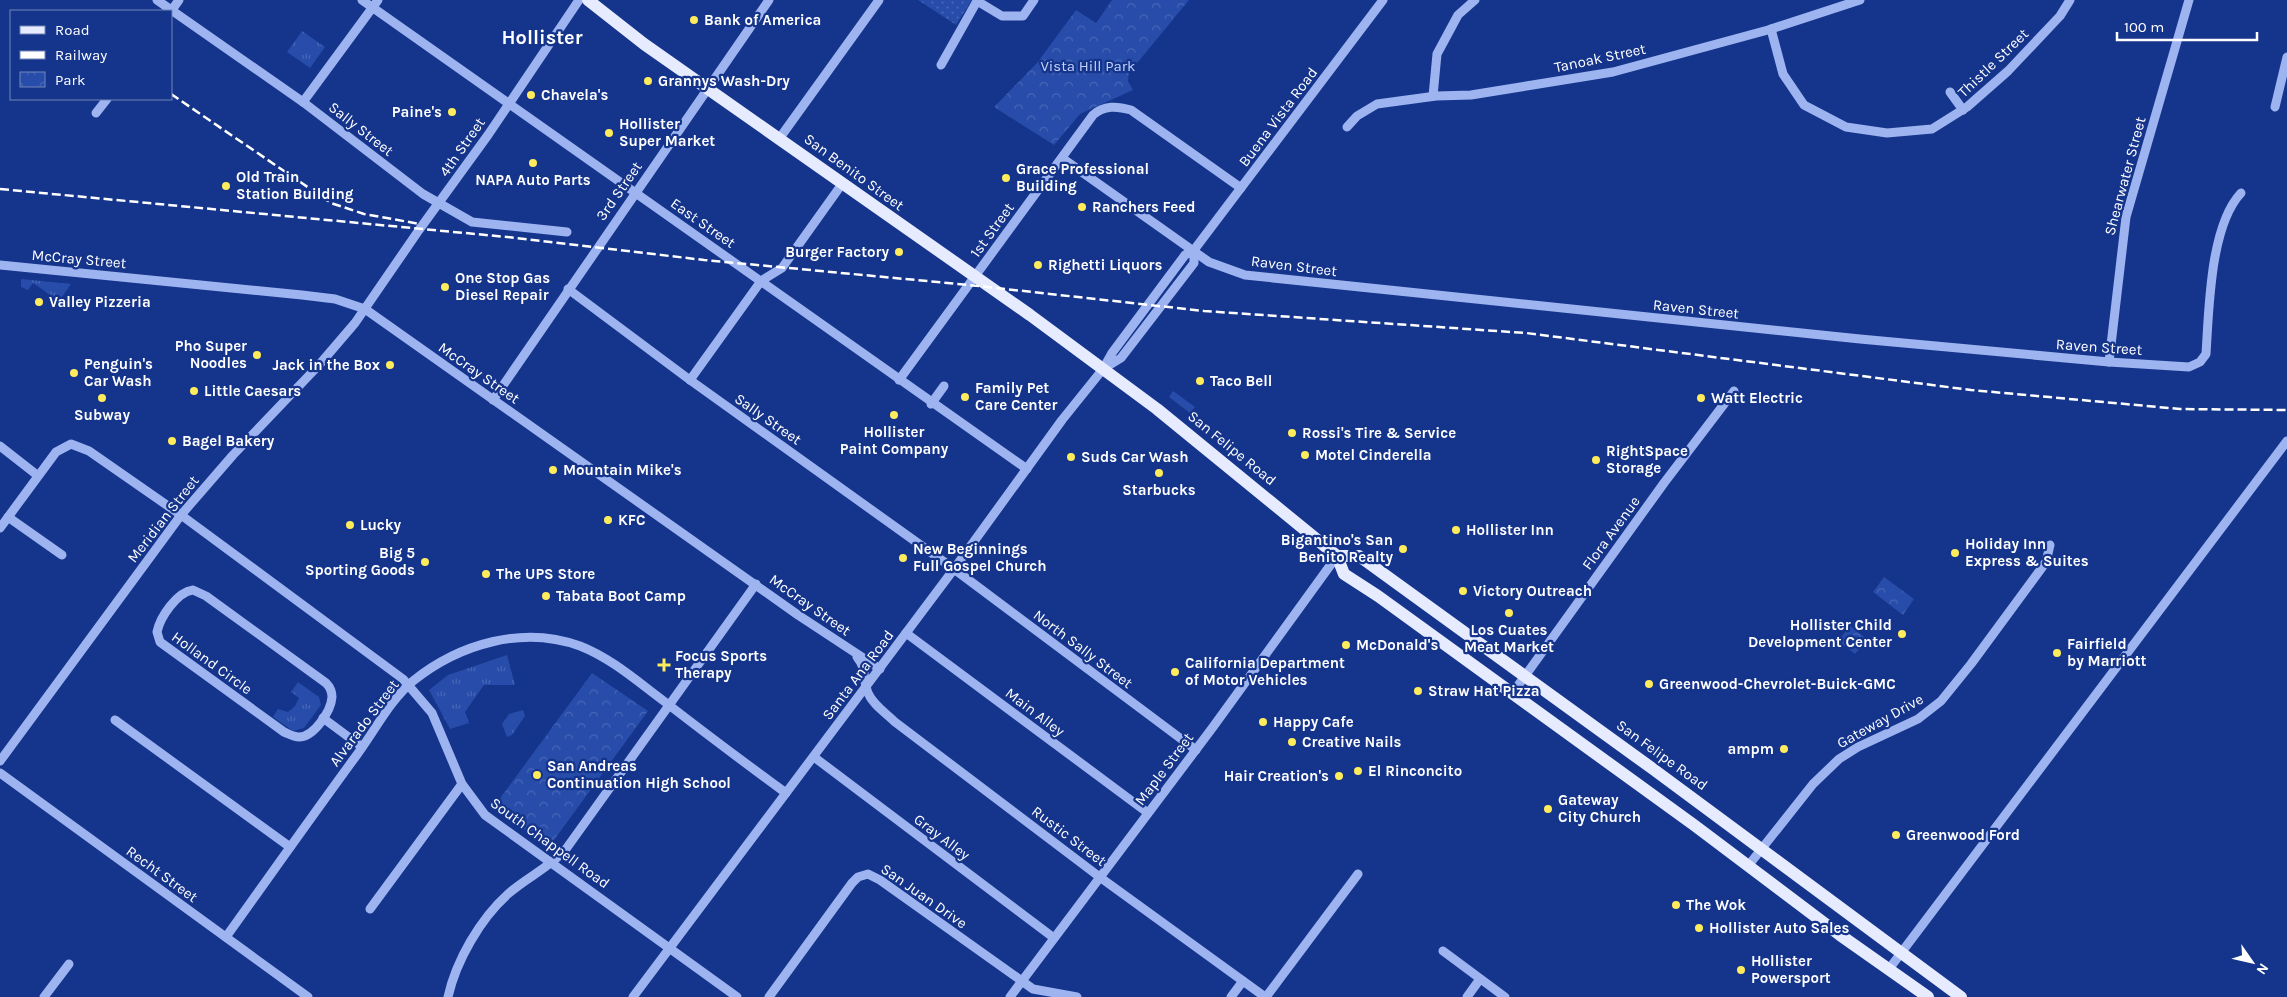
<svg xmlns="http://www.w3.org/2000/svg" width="2287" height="997" font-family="Karla,sans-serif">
<defs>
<pattern id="grass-tufts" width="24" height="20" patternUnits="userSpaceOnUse" patternTransform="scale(1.25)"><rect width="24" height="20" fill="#274caa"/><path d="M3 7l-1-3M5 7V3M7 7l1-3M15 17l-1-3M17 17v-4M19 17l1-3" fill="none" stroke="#4767b7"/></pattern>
<pattern id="park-crowns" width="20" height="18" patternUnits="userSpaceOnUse" patternTransform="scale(1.25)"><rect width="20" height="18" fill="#274caa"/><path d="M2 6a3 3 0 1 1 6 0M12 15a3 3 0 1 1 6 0" fill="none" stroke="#4767b7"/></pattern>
<pattern id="garden-dots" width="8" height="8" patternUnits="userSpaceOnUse" patternTransform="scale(1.25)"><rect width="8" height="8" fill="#274caa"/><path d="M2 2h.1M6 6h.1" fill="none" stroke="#4767b7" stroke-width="1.8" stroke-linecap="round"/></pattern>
</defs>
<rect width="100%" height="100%" fill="#15348b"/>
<g fill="url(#grass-tufts)">
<polygon points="302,31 325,47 310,68 287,52"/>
<polygon points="21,279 71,284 59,301 33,283 28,290 21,287"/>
<polygon points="1173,391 1195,407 1190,413 1169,397"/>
<polygon points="507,655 515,685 484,685 465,712 469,723 450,729 429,690 448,675"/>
<polygon points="298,682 319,697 321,705 304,728 293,731 273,717 278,709 288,712 295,706 299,698 291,692"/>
<polygon points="523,710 525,716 512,735 507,737 502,724 509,714"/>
</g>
<g fill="url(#park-crowns)">
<polygon points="1112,0 1189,0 1129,73 1128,81 1133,90 1080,114 1054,145 994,107 1037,63 1076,10 1096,23"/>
<polygon points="1884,577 1914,599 1903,615 1873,592"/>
<polygon points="1850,626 1867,639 1855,654 1838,641"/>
<polygon points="592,673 648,711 549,847 493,808"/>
</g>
<polygon fill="url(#garden-dots)" points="918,0 972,0 956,25"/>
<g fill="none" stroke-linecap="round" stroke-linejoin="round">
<g stroke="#9db4f0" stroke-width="9">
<polyline points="157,0 303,102 423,194 472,222 567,232"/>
<polyline points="362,0 1027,469"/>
<polyline points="171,11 179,0"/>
<polyline points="1771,29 1783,74 1804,105 1846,127 1887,133 1932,129 1967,107 2008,71 2060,16 2070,0"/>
<polyline points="941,65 977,1 1002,16 1023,16 1034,0"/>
<polyline points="1950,92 1963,110"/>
<polyline points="1433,96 1437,54 1458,15 1475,0"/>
<polyline points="303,102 378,0"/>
<polyline points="2275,107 2287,57"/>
<polyline points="96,113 107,99"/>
<polyline points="1347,127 1357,116 1377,104 1436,96 1471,95 1613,72 1768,30 1860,0"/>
<polyline points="779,139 879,0"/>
<path d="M1062,158L1209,262L1245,275L1860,339L2109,362L2189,367L2200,362L2206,354C2209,309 2210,226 2241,193"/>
<polyline points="1194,250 1194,263 1121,358 1103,369 1112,353 1185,255 1194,250 1383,0"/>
<polyline points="0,265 302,295 335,299 365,309 798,615 880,669"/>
<polyline points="568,289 690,380 954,569 1196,750"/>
<polyline points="2109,362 2126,217 2189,0"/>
<polyline points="690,380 761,281 782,268 842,184"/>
<path d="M899,380L1093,115C1104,105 1117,106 1131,110L1241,188"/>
<polyline points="493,400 769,0"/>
<polyline points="931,404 944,386"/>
<polyline points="0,446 37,475"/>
<polyline points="8,517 62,555"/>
<polyline points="0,528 56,452 71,444 89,451 181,515 403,679 432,713 462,784 485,815 737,997"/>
<path d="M193,590L206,596L326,683C330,687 332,691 332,697C331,711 314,737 299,737C293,737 289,734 284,732L160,642L157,632C160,617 177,592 193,590Z"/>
<polyline points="906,633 1148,813"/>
<path d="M857,657C868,671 862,679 868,693C873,705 886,713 895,722L1101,878L1265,997"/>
<polyline points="1512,694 1664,483 1734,391"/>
<polyline points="323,718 362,747"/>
<polyline points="115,720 290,847"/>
<polyline points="814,757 1054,938"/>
<polyline points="0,761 181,515 233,455 319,365 355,323 419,230 488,135 579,0"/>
<polyline points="0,773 308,997"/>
<polyline points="1748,866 1813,784 1839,759 1858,747 1918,719 1941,701 1971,664 2046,562 2050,545"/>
<polyline points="370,909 462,784"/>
<path d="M226,937C269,877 312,816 356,756C374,732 390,700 413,681C459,644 523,625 580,646C611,658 638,682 665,702C705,733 745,763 786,793"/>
<polyline points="1443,951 1505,997"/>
<polyline points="1889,969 2287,441"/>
<polyline points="44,997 69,964"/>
<path d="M448,997C456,961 480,919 508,894C527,877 549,868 566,849L756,584"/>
<polyline points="633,997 954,569 1062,420 1103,369"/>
<polyline points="769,997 852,883 858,877 868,874 880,880 1033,989 1077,997"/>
<polyline points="1010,997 1213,727 1337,556"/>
<polyline points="1231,997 1243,981"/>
<polyline points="1266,997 1358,874"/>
<polyline points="1467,997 1480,979"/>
</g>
<g stroke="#e6ebff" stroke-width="12">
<polyline points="588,0 644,44 1030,315 1157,409 1337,556 1344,574 1378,596 1694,825 1840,935 1928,997"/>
<polyline points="1337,556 1359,556 1653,769 1961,997"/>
</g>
<g stroke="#fff" stroke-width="2.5" stroke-dasharray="9 4" stroke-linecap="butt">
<polyline points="171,94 331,203 364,214 420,224"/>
<polyline points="0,189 507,237 704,260 969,285 1204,311 1526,333 1971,390 2180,409 2287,410"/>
</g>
</g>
<g fill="#ffec5c" stroke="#15348b" stroke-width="2">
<circle cx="694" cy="20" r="5"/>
<circle cx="648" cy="81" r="5"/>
<circle cx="531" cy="95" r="5"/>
<circle cx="452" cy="112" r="5"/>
<circle cx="609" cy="133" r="5"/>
<circle cx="533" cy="163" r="5"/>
<circle cx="1006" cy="178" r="5"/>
<circle cx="226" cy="186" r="5"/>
<circle cx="1082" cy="207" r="5"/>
<circle cx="899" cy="252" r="5"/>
<circle cx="1038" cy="265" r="5"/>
<circle cx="445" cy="287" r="5"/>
<circle cx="39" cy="302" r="5"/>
<circle cx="257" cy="355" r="5"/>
<circle cx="390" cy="365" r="5"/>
<circle cx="74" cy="373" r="5"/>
<circle cx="1200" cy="381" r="5"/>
<circle cx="194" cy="391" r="5"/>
<circle cx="965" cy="397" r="5"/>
<circle cx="102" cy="398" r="5"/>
<circle cx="1701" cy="398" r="5"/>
<circle cx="894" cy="415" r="5"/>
<circle cx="1292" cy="433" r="5"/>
<circle cx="172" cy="441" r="5"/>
<circle cx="1305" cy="455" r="5"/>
<circle cx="1071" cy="457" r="5"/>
<circle cx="1596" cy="460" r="5"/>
<circle cx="553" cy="470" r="5"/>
<circle cx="1159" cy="473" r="5"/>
<circle cx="608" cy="520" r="5"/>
<circle cx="350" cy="525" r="5"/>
<circle cx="1456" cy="530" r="5"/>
<circle cx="1403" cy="549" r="5"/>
<circle cx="1955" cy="553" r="5"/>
<circle cx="903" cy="558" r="5"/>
<circle cx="425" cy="562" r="5"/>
<circle cx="486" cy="574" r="5"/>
<circle cx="1463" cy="591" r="5"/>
<circle cx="546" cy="596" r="5"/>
<circle cx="1509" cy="613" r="5"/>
<circle cx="1902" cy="634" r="5"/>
<circle cx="1346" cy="645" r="5"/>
<circle cx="2057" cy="653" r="5"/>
<path d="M661.5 657.5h5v5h5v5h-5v5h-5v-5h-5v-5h5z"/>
<circle cx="1175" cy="672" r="5"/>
<circle cx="1649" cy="684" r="5"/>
<circle cx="1418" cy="691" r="5"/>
<circle cx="1263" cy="722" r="5"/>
<circle cx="1292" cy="742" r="5"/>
<circle cx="1784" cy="749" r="5"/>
<circle cx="1358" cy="771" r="5"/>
<circle cx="537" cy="775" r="5"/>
<circle cx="1339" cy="776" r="5"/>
<circle cx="1548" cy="809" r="5"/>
<circle cx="1896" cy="835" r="5"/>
<circle cx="1676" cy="905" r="5"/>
<circle cx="1699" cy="928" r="5"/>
<circle cx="1741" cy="970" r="5"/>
</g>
<g text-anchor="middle" stroke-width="4.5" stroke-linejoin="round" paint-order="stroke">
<g font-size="15" font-weight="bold" fill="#fff" stroke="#15348b" text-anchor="start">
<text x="704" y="25">Bank of America</text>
<text x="658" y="86">Grannys Wash-Dry</text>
<text x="541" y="100">Chavela's</text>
<text x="442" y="117" text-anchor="end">Paine's</text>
<text x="619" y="129">Hollister<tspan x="619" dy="17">Super Market</tspan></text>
<text x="1016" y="174">Grace Professional<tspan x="1016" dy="17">Building</tspan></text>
<text x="236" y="182">Old Train<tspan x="236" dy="17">Station Building</tspan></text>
<text x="533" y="185" text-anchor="middle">NAPA Auto Parts</text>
<text x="1092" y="212">Ranchers Feed</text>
<text x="889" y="257" text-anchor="end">Burger Factory</text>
<text x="1048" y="270">Righetti Liquors</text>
<text x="455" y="283">One Stop Gas<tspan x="455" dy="17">Diesel Repair</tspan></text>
<text x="49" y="307">Valley Pizzeria</text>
<text x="247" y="351" text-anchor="end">Pho Super<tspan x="247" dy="17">Noodles</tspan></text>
<text x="84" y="369">Penguin's<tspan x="84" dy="17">Car Wash</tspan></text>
<text x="380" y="370" text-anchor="end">Jack in the Box</text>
<text x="1210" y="386">Taco Bell</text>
<text x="975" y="393">Family Pet<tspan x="975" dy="17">Care Center</tspan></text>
<text x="204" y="396">Little Caesars</text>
<text x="1711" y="403">Watt Electric</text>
<text x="102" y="420" text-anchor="middle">Subway</text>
<text x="894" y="437" text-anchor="middle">Hollister<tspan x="894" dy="17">Paint Company</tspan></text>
<text x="1302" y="438">Rossi's Tire &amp; Service</text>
<text x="182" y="446">Bagel Bakery</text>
<text x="1606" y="456">RightSpace<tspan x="1606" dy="17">Storage</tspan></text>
<text x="1315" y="460">Motel Cinderella</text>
<text x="1081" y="462">Suds Car Wash</text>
<text x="563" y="475">Mountain Mike's</text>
<text x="1159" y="495" text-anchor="middle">Starbucks</text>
<text x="618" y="525">KFC</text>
<text x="360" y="530">Lucky</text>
<text x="1466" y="535">Hollister Inn</text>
<text x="1393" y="545" text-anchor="end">Bigantino's San<tspan x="1393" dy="17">Benito Realty</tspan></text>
<text x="1965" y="549">Holiday Inn<tspan x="1965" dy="17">Express &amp; Suites</tspan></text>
<text x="913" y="554">New Beginnings<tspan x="913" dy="17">Full Gospel Church</tspan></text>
<text x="415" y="558" text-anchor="end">Big 5<tspan x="415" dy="17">Sporting Goods</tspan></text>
<text x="496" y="579">The UPS Store</text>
<text x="1473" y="596">Victory Outreach</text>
<text x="556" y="601">Tabata Boot Camp</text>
<text x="1892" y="630" text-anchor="end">Hollister Child<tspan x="1892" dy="17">Development Center</tspan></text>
<text x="1509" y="635" text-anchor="middle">Los Cuates<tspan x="1509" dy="17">Meat Market</tspan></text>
<text x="2067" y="649">Fairfield<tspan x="2067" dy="17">by Marriott</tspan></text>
<text x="1356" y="650">McDonald's</text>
<text x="675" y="661">Focus Sports<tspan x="675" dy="17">Therapy</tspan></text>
<text x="1185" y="668">California Department<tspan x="1185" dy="17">of Motor Vehicles</tspan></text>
<text x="1659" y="689">Greenwood-Chevrolet-Buick-GMC</text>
<text x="1428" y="696">Straw Hat Pizza</text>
<text x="1273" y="727">Happy Cafe</text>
<text x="1302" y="747">Creative Nails</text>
<text x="1774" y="754" text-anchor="end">ampm</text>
<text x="547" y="771">San Andreas<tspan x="547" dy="17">Continuation High School</tspan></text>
<text x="1368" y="776">El Rinconcito</text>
<text x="1329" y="781" text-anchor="end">Hair Creation's</text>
<text x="1558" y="805">Gateway<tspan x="1558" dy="17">City Church</tspan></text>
<text x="1906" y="840">Greenwood Ford</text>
<text x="1686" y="910">The Wok</text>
<text x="1709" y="933">Hollister Auto Sales</text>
<text x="1751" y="966">Hollister<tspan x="1751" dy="17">Powersport</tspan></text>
</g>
<g font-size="15" fill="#fff" stroke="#15348b">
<text transform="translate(1600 58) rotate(-12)" y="5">Tanoak Street</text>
<text transform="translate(1993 63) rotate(-44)" y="5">Thistle Street</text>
<text transform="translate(1278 117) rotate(-53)" y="5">Buena Vista Road</text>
<text transform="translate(361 129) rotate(38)" y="5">Sally Street</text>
<text transform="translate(462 147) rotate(-55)" y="5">4th Street</text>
<text transform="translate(854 172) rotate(36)" y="5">San Benito Street</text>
<text transform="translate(2125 176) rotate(-75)" y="5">Shearwater Street</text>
<text transform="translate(619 191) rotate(-55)" y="5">3rd Street</text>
<text transform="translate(703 223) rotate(35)" y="5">East Street</text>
<text transform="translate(992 230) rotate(-54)" y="5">1st Street</text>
<text transform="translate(79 259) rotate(5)" y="5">McCray Street</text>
<text transform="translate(1294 266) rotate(7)" y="5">Raven Street</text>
<text transform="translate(1696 309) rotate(6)" y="5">Raven Street</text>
<text transform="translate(2099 347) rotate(4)" y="5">Raven Street</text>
<text transform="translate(479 373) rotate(35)" y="5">McCray Street</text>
<text transform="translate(768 419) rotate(35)" y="5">Sally Street</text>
<text transform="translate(1232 448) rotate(39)" y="5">San Felipe Road</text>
<text transform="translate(163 519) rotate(-52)" y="5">Meridian Street</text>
<text transform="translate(1611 533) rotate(-54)" y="5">Flora Avenue</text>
<text transform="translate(810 605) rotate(35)" y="5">McCray Street</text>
<text transform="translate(1083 649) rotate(37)" y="5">North Sally Street</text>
<text transform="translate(212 663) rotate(36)" y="5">Holland Circle</text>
<text transform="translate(858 675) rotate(-53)" y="5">Santa Ana Road</text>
<text transform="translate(1035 712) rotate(37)" y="5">Main Alley</text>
<text transform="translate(1880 721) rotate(-29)" y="5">Gateway Drive</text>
<text transform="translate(364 723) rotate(-53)" y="5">Alvarado Street</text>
<text transform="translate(1662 755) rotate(36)" y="5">San Felipe Road</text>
<text transform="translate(1164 769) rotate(-53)" y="5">Maple Street</text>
<text transform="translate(1069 836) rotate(37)" y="5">Rustic Street</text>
<text transform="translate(942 837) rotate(37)" y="5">Gray Alley</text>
<text transform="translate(550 843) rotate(36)" y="5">South Chappell Road</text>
<text transform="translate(162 874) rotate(36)" y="5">Recht Street</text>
<text transform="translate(924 896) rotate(35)" y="5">San Juan Drive</text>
</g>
<g font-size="15" fill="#c4d3fb" stroke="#15348b">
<text x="1088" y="71">Vista Hill Park</text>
</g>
<g font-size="20" font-weight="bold" fill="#fff" stroke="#15348b">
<text x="542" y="44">Hollister</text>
</g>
</g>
<rect x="10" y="10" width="162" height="90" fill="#15348b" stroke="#7385b9"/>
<rect x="20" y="26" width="25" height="8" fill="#e6ebff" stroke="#7385b9"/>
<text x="55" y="35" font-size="15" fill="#ffffff">Road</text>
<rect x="20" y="51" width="25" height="8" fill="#ffffff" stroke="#7385b9"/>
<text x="55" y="60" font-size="15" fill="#ffffff">Railway</text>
<rect x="20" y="72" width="25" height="15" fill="url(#park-crowns)" stroke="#7385b9"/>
<text x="55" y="85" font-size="15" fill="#ffffff">Park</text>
<g transform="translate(2252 962) rotate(124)" stroke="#15348b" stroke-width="4" paint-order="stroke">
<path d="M0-4L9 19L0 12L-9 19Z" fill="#ffffff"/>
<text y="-8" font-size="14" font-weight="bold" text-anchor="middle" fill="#ffffff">N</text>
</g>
<path d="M2117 32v8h140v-8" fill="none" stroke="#ffffff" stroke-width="2.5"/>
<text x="2124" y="32" font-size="15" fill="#ffffff" stroke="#15348b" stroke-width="4" paint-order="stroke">100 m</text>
</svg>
